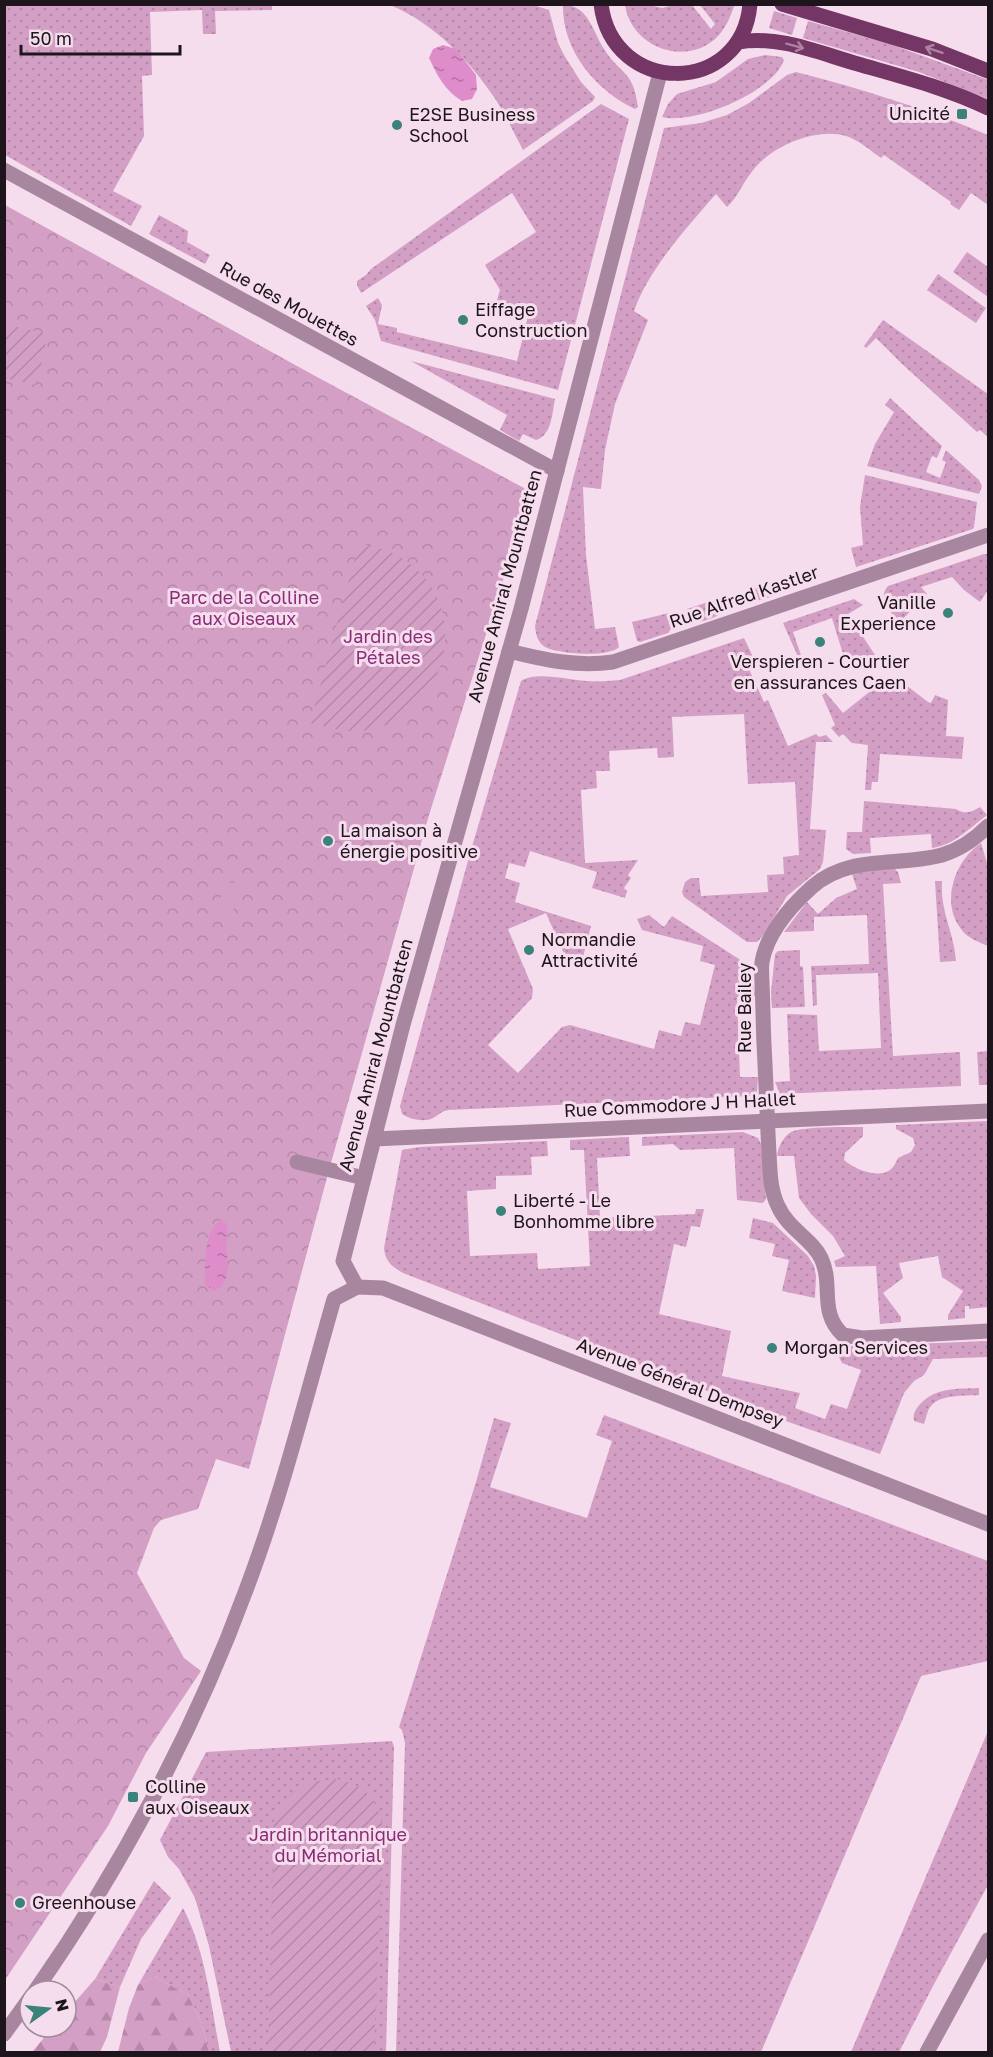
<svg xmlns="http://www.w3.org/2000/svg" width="993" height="2057" font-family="'Golos Text',sans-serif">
<defs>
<pattern id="grass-dots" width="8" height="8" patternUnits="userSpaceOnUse" patternTransform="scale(1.5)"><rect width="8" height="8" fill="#d39fc5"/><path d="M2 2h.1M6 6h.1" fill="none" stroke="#b588a9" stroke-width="1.8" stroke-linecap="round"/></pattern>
<pattern id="forest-firs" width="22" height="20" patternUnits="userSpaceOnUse" patternTransform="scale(1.5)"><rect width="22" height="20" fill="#d39fc5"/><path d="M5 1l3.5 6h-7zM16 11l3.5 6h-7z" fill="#b588a9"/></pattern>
<pattern id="park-crowns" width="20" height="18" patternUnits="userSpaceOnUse" patternTransform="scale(1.5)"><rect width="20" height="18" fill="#d39fc5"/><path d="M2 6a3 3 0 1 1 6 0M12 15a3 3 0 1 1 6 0" fill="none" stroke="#b588a9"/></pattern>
<pattern id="garden-furrows" width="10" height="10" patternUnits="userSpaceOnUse" patternTransform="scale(1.5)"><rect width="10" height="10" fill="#d39fc5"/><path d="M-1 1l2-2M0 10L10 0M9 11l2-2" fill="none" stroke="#b588a9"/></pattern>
<pattern id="water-ripples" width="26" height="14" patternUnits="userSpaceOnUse" patternTransform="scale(1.5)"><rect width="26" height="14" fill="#de8dca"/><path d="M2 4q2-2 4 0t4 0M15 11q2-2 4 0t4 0" fill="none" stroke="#b372a3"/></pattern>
</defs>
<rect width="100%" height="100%" fill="#f6ddee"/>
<g fill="url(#grass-dots)">
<polygon points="5,4 272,4 272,10 215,11 216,34 203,34 202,10 150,12 152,75 142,76 144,136 113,191 142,206 131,226 5,155"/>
<path d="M530,4L549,10L558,43L564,55L581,82L595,97L593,101L523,150C514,133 506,116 496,100C470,61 434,23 390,5Z"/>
<path d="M563,5C588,4 593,32 604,49C621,76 633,69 638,107L635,109C595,90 562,50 563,5Z"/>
<path d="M625,5H649L662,8L673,5H692L711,29L715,24L700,5H734V6C730,18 725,30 715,39C683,67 631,46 625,5Z"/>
<polygon points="774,11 797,18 792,35 769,28"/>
<polygon points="808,21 890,44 986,79 988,80 988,99 919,72 803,38"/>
<path d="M765,55L782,57L784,60C773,92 695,125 662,117L668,104L677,94L716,82L748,59Z"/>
<path d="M796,72C862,89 926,109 988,135V205L971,193L959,210L950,204L951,202L884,155L881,158C871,151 859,140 846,136C815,127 769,147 751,173C742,184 738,197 727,207L716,194C688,226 648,270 634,311L648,320L615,404L605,450L601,489L583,487L586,555L595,629L615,627L619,647C608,658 558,654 545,647C537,642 536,634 535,626L664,128L701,123L727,115L749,103L787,75Z"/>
<polygon points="601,104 629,119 558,390 381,341 375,320 366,306 378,298 382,305 378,324 397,328 397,332 517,361 529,312 496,303 500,290 485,265 536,232 512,193 361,293 357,285 357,281 366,275 371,269"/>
<polygon points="159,215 188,231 187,242 210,255 205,264 149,234"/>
<polygon points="967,252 988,267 988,297 953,272"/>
<polygon points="938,274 986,308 976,323 927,290"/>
<polygon points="883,320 988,394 988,437 980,430 977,432 901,363 876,338 866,348 864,346"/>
<path d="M411,361L555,399C552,414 552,435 536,440L523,434L519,441L500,430L507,415Z"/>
<polygon points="890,398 942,446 937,458 932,456 926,472 940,478 946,462 942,460 946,450 979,480 982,486 979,494 867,466 875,444 894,412 885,405"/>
<polygon points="865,475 977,502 974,527 973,529 856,567 851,548 863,545 860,507"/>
<path d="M984,554H988V590L980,602L964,590L952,577L921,587L927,594L900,622H898C890,610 877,598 888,586Z"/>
<polygon points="776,580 778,587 774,596 753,602 749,601 744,592 758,588 758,585"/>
<path d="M723,597C728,616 713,618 699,622L693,619L687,609Z"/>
<polygon points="854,599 863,605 848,614 875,655 862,665 857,658 851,663 843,654 832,618 793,632 805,667 803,668 783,623"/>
<polygon points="669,613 671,629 668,633 640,642 637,641 632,622"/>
<path d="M744,638L756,663L748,667L764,702L768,700L788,746L816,734L819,737L826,735L833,742H816L810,829L826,830L823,862L820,869L787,896L762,937L757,942H747L684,897L682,892L685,882L691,878H699L701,896L768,892L767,875L784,874L783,857L799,855L795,782L748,784L744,714L672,717L674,757L658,758L657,748L609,751L610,771H596L597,788L581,790L585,863L638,860L628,875L631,878L624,888L627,891L625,898L592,888L597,872L530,851L525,867L509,863L505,878L520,883L515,902L591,926L583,957L568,963L546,913L508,929L533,989L532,998L488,1045L518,1073L562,1027L570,1025L654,1049L659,1030L681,1036L685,1022L700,1025L715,965L700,961L703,946L642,930L637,919L649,915L664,927L672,916L739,959C751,970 754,980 755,996L737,997L740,1077H758L757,1092L750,1096L449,1110C438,1112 439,1116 431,1119C423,1122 409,1119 402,1114L400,1106L471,850L521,681C536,671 569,680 586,681C598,682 608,681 620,680Z"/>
<polygon points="898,679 928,702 931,703 935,695 948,700 946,736 964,737 962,759 880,754 878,782 872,782 871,790 865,790 868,745 852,743 843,734 839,737 831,728 835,725 822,695 826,693 843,713 878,685 883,691"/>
<path d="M864,801L956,809C965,815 972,812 980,807L987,815C970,828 954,845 932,848L931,834L870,838L871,853L853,854L846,849L847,832H862Z"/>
<path d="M981,843L988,866V946C979,942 967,938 961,929C940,902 955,860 981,843Z"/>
<polygon points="893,867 898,872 901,883 883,884 893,1056 960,1052 961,1086 780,1094 775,1082 790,1081 787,1014 817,1015 819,1051 881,1048 878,973 816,975 817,1005 813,1006 811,966 869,964 867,915 814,917 814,931 784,932 807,902 818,914 836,898 857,889 852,874"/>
<path d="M935,881H942C940,912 954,932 956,961L940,962Z"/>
<polygon points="800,950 800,966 803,967 805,1007 772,1008 771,992 775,954 778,951"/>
<polygon points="988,1051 988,1085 979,1085 977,1052"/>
<path d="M988,1121V1307L969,1309V1306H965V1318L948,1320V1315L963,1291L942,1277L938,1256L899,1263L903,1278L883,1293L901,1317V1322L880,1324L876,1266L836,1267L834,1261L845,1256L833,1236L811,1214L799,1198L794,1156H777C778,1147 783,1137 791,1132C804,1126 847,1127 863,1127V1136L845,1153L844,1160C854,1169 878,1179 890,1170C894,1167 896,1162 898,1158L911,1152L915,1145L913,1138L896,1129V1125Z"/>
<polygon points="743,1132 758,1138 761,1144 766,1199 763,1203 737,1200 734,1148 680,1150 673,1144 642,1146 642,1137"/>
<path d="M629,1137L630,1156L597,1158L600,1218L695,1214L696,1209H704L700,1227L691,1226L686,1247L674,1244L659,1314L731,1331L722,1376L800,1393L795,1408L825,1419L831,1404L847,1409L861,1370L842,1363L839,1357L840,1346H861L988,1341V1357L933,1359L924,1375L914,1381L904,1393L880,1454L777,1418L403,1273C392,1267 385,1261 384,1248L402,1150L419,1147L547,1141L548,1156L531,1157L532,1175L496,1176V1189L467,1191L470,1256L537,1253L538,1269L590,1266L584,1150H570V1140Z"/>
<polygon points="753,1218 773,1223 808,1256 814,1266 816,1276 815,1298 782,1291 789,1260 772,1256 775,1244 749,1238"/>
<path d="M979,1388V1395C965,1396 941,1394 931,1406C927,1410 926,1419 924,1424L914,1421C913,1415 914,1413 917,1408C932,1387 956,1389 979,1388Z"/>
<polygon points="604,1415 988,1561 988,1661 921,1676 761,2052 396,2052 405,1743 402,1730 399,1727 476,1482 494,1418 511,1423 490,1487 587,1518 612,1441 596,1435"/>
<polygon points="988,1731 988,1885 933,1986 899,2052 851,2052"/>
<polygon points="392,1741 394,1747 386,2052 231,2052 209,1946 195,1898 179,1869 168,1857 160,1840 206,1752"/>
<polygon points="154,1881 171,1898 141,1939 120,1987 95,1979"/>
<path d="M183,1908C206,1952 211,2005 220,2052H209L201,2021L188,1995L154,1976L138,1985Z"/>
</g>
<g fill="url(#forest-firs)">
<polygon points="154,1976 188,1995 201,2021 209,2052 118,2052 129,2008 138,1985"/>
<polygon points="95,1979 120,1987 107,2037 100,2052 32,2052 53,2027 66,2027 66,2012"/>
</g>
<polygon fill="url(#park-crowns)" points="5,205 317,377 524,488 529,498 429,815 329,1170 249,1469 216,1459 198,1509 161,1520 154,1528 137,1573 184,1658 201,1671 146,1753 108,1826 5,1980"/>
<g fill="url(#garden-furrows)">
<polygon points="5,324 48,334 37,385 5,378"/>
<path d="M359,543C377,547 394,551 409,563C477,614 443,724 360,731C343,732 326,727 310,723Z"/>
<path d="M338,1779C367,1787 378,1798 383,1829L374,2052H268L274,1816C296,1787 300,1781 338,1779Z"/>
</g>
<polygon fill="#d39fc5" points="242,882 230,922 216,913 225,883"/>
<g fill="url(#water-ripples)">
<path d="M443,45L456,49L476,75L477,89L472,99L462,101C445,91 437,75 429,58L433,49Z"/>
<path d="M221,1220L224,1221L228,1228C221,1247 239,1282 213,1291L205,1284C205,1265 203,1231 221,1220Z"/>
</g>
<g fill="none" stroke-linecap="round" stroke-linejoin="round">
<g stroke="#a986a0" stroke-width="15">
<polyline points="4,170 557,471"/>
<path d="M509,651C544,660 577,667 613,662L988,535"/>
<path d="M988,826C976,838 959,850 942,855C898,867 849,854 812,887C791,906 767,933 762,962C761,969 762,977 762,984C763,1004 763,1024 764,1044C766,1080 767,1116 769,1153C770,1171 770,1190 778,1206C788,1229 812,1239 821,1258C834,1285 818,1312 843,1335L862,1338L988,1331"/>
<polyline points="374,1139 988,1111"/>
<polyline points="297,1162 364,1178"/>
<polyline points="357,1287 383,1288 988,1524"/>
<path d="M35,1991C120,1870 195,1729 246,1590C282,1495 306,1397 334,1299L357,1287L343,1261L403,1025L521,609L660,73"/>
<polyline points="4,2034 30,1998"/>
<polyline points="927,2052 988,1940"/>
</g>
<g stroke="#733665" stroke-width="15">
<path d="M601,4C612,96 742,97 750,4"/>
<polyline points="782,4 932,49 988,71"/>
<path d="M738,42C779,35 819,53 858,64C903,77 946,88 988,108"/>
</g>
</g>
<defs><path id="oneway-shaft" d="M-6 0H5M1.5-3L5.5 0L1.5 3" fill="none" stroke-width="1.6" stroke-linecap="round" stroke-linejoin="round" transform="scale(1.5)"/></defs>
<g stroke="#ae81a3">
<use href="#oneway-shaft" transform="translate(795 46) rotate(15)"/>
<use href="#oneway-shaft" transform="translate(934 50) rotate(-161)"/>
</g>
<g fill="#3b827a" stroke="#f6ddee" stroke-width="2">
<rect x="956" y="108" width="12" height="12" rx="3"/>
<circle cx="397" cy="125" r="6"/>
<circle cx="463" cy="320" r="6"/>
<circle cx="948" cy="613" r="6"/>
<circle cx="820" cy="642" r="6"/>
<circle cx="328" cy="841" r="6"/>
<circle cx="529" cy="950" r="6"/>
<circle cx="501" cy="1211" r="6"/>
<circle cx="772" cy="1348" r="6"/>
<rect x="127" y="1791" width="12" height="12" rx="3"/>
<circle cx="20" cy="1903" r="6"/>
</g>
<g text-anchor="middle" stroke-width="6" stroke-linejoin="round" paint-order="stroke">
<g font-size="18" fill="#1e151c" stroke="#f6ddee" text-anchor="start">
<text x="950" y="120" text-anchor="end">Unicité</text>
<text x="409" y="121">E2SE Business<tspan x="409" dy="21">School</tspan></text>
<text x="475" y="316">Eiffage<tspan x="475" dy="21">Construction</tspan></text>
<text x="936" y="609" text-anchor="end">Vanille<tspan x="936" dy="21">Experience</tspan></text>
<text x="820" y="668" text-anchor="middle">Verspieren - Courtier<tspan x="820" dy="21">en assurances Caen</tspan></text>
<text x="340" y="837">La maison à<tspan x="340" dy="21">énergie positive</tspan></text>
<text x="541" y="946">Normandie<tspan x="541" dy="21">Attractivité</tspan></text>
<text x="513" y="1207">Liberté - Le<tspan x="513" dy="21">Bonhomme libre</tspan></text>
<text x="784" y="1354">Morgan Services</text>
<text x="145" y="1793">Colline<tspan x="145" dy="21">aux Oiseaux</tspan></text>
<text x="32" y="1909">Greenhouse</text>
</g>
<g font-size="18" fill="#1e151c" stroke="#f6ddee">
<text transform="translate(289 304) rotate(29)" y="6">Rue des Mouettes</text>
<text transform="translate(505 586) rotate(-75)" y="6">Avenue Amiral Mountbatten</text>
<text transform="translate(744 597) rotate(-19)" y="6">Rue Alfred Kastler</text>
<text transform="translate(745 1008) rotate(-90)" y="6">Rue Bailey</text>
<text transform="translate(376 1055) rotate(-75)" y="6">Avenue Amiral Mountbatten</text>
<text transform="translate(680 1105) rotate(-3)" y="6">Rue Commodore J H Hallet</text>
<text transform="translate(680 1383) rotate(21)" y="6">Avenue Général Dempsey</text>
</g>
<g font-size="18" fill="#892c77" stroke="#f6ddee">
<text x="244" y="604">Parc de la Colline<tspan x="244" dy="21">aux Oiseaux</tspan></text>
<text x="388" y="643">Jardin des<tspan x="388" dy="21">Pétales</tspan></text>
<text x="328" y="1841">Jardin britannique<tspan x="328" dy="21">du Mémorial</tspan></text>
</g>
</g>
<rect width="993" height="2057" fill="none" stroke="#1e151c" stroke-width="12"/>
<g transform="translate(48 2009) rotate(75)"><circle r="28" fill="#f6ddee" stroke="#a08d9a" stroke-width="1.5"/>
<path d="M0-4.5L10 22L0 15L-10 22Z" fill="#3b827a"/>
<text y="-9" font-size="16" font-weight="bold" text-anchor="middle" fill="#1e151c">N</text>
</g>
<path d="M21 45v9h159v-9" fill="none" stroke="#1e151c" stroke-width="3"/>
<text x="30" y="45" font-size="18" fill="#1e151c" stroke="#f6ddee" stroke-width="4.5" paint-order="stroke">50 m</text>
</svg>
